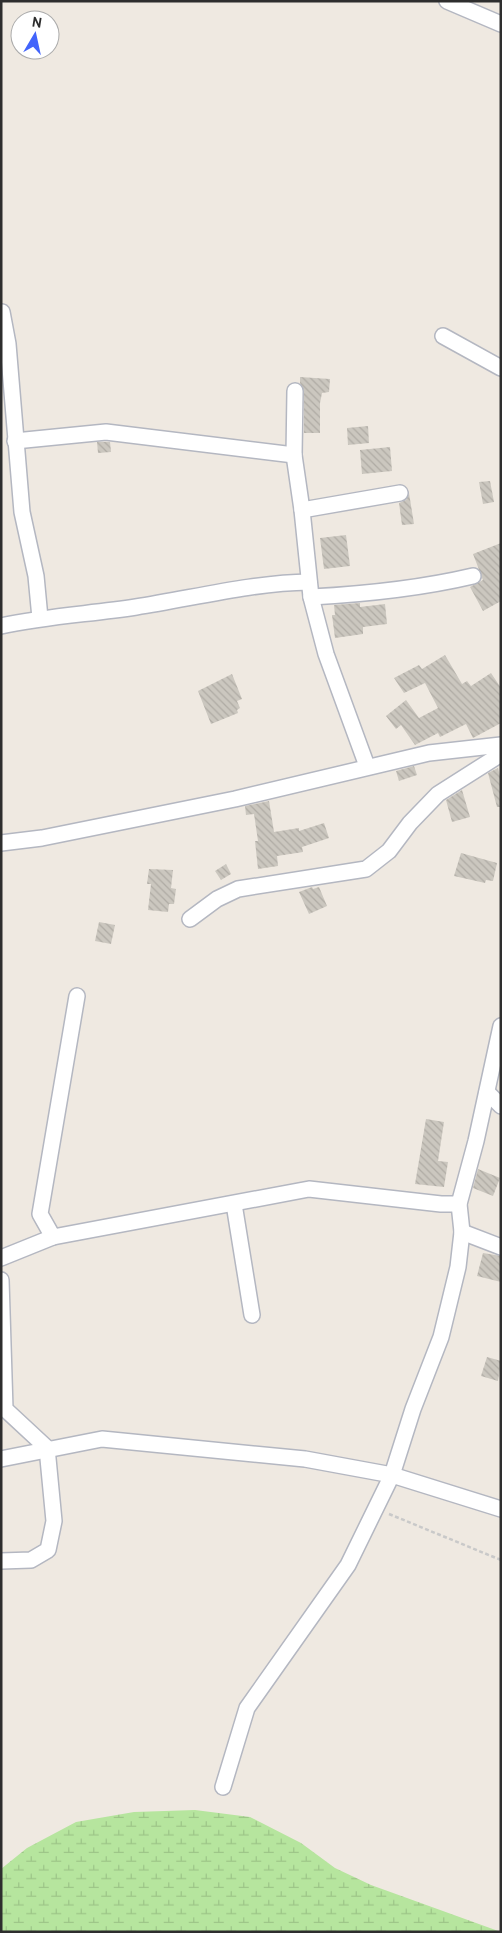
<svg xmlns="http://www.w3.org/2000/svg" width="502" height="1933" font-family="Overpass,sans-serif">
<defs>
<pattern id="wetland-marsh" width="20" height="14" patternUnits="userSpaceOnUse" patternTransform="scale(1.25)"><rect width="20" height="14" fill="#b6e59e"/><path d="M1 5h8M5 5V1M11 12h8M15 12V8" fill="none" stroke="#9dc588"/></pattern>
<pattern id="building-back-hatch" width="6" height="6" patternUnits="userSpaceOnUse" patternTransform="scale(1.25)"><rect width="6" height="6" fill="#cbc7bf"/><path d="M-1 5l2 2M0 0l6 6M5-1l2 2" fill="none" stroke="#afaba4"/></pattern>
</defs>
<rect width="100%" height="100%" fill="#efe9e1"/>
<polygon fill="url(#wetland-marsh)" points="195,1810 250,1817 301,1843 335,1868 371,1885 501,1932 1,1932 1,1869 27,1848 76,1822 134,1812"/>
<g fill="url(#building-back-hatch)">
<polygon points="300,377 330,379 329,392 322,393 320,403 320,433 304,433 304,391 300,383"/>
<polygon points="368,426 369,443 348,445 347,428"/>
<polygon points="97,442 110,442 111,452 98,453"/>
<polygon points="390,447 392,471 362,474 360,450"/>
<polygon points="490,481 494,502 483,504 479,482"/>
<polygon points="409,493 414,524 402,525 399,503 406,500"/>
<polygon points="346,535 350,566 324,569 320,538"/>
<polygon points="501,543 501,601 483,611 470,587 483,580 473,554"/>
<polygon points="360,603 360,607 385,604 387,624 363,627 363,634 335,638 332,615 335,615 334,605"/>
<polygon points="445,655 462,684 467,681 471,686 491,673 501,688 501,723 473,738 466,724 440,737 438,733 415,745 401,725 396,729 386,716 406,700 419,718 438,708 425,683 404,693 394,678 419,665 422,669"/>
<polygon points="232,674 242,699 237,701 240,708 237,710 238,713 211,724 198,691"/>
<polygon points="414,766 417,775 399,781 396,771"/>
<polygon points="498,768 501,780 501,807 497,807 488,773"/>
<polygon points="462,790 470,817 452,822 446,800"/>
<polygon points="269,801 274,832 299,828 299,831 324,823 329,838 302,847 303,852 277,856 278,866 258,869 255,841 258,841 254,814 246,815 245,806"/>
<polygon points="461,853 497,863 493,881 486,880 485,883 454,876"/>
<polygon points="226,864 231,874 221,880 215,871"/>
<polygon points="149,869 173,870 171,888 176,889 174,904 169,904 168,912 148,910 151,884 147,884"/>
<polygon points="312,887 313,889 319,887 327,906 309,914 299,892"/>
<polygon points="99,922 115,925 111,944 95,941"/>
<polygon points="426,1119 444,1122 438,1161 448,1162 444,1187 415,1184"/>
<polygon points="478,1169 500,1178 493,1196 473,1188"/>
<polygon points="483,1253 501,1256 501,1282 477,1276"/>
<polygon points="487,1357 501,1361 498,1381 481,1376"/>
</g>
<g fill="none" stroke-linecap="round" stroke-linejoin="round">
<g stroke="#b4b7c1" stroke-width="18">
<g id="street">
<polyline points="447,1 501,24"/>
<polyline points="2,312 8,344 22,512 36,576 40,618"/>
<polyline points="443,336 501,368"/>
<polyline points="295,391 294,455 302,510 311,597 326,654 367,766"/>
<polyline points="15,441 106,432 294,455"/>
<polyline points="302,510 400,493"/>
<path d="M311,597C367,594 418,589 473,576"/>
<path d="M1,626C46,616 91,614 136,607C194,598 251,583 309,582"/>
<polyline points="1,843 42,838 235,799 429,753 501,745"/>
<polyline points="190,919 217,899 238,889 366,869 389,851 410,823 438,794 501,754"/>
<polyline points="487,1092 501,1106"/>
<polyline points="234,1204 252,1315"/>
<polyline points="462,1232 501,1247"/>
<polyline points="53,1237 40,1214 77,996"/>
<polyline points="1,1258 53,1237 309,1189 441,1204 459,1204"/>
<polyline points="1,1280 5,1409 47,1448 54,1521 48,1550 31,1560 1,1561"/>
<polyline points="1,1459 102,1439 305,1459 392,1475 501,1509"/>
<polyline points="223,1787 247,1708 348,1565 392,1475 413,1409 441,1337 458,1267 462,1232 459,1204 476,1141 501,1026"/>
</g>
</g>
<polyline stroke="#c9c9c9" stroke-width="2.5" stroke-dasharray="4 2.5" stroke-linecap="butt" points="389,1514 501,1560"/>
<use href="#street" stroke="#fff" stroke-width="15"/>
</g>
<rect width="502" height="1933" fill="none" stroke="#2e2e2e" stroke-width="5"/>
<g transform="translate(35 35) rotate(9)"><circle r="24" fill="#ffffff" stroke="#ababab"/>
<path d="M0-4L9 19L0 12L-9 19Z" fill="#4264fb"/>
<text y="-8" font-size="14" font-weight="bold" text-anchor="middle" fill="#2e2e2e">N</text>
</g>
</svg>
